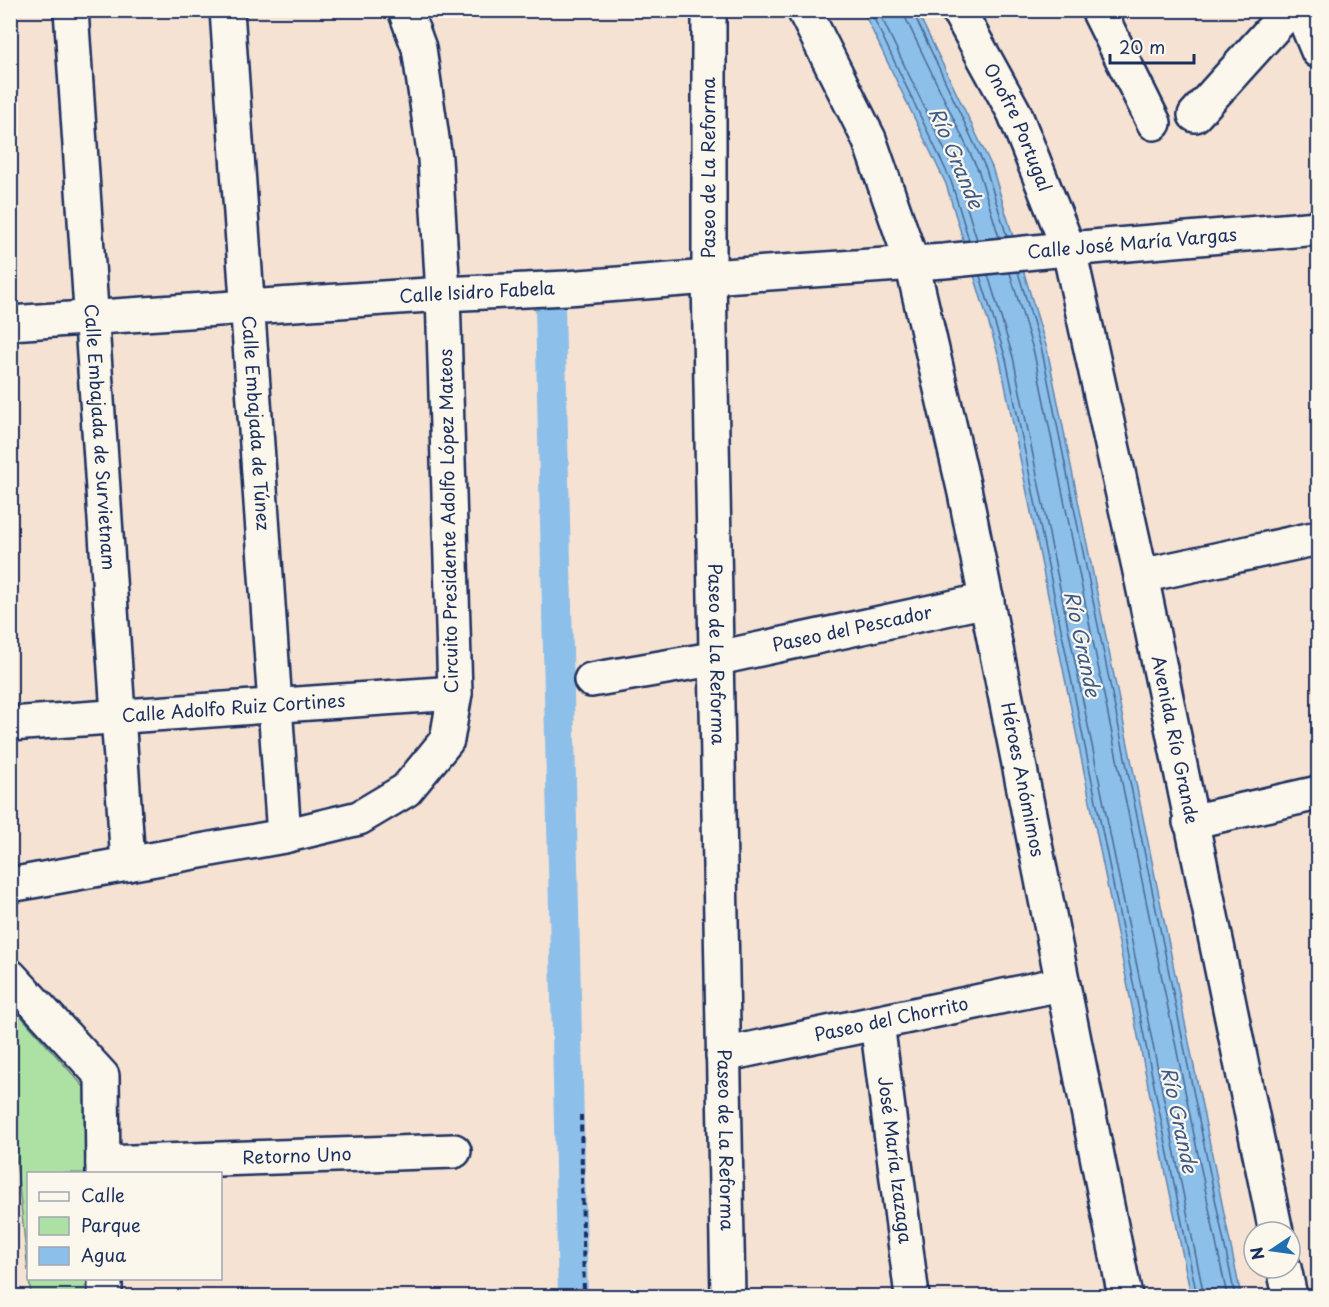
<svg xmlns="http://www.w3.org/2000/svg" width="1329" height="1307" font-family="'Playpen Sans',sans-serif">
<rect width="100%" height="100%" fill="#f5e2d3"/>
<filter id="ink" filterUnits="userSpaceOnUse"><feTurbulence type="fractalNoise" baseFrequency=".0167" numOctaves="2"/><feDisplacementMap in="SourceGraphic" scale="12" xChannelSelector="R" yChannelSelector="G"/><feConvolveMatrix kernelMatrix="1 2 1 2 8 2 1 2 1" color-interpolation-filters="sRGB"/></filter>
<g filter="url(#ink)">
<g fill="#ade1a3" stroke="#648880" stroke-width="1.5">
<polygon points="10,1004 85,1088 87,1173 28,1174 28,1271 11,1111"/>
<polygon points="29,1279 90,1279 90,1296 31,1296"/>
</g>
<polygon fill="#8cbfe9" stroke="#5f85b1" stroke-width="1.5" points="863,11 917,11 992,167 1047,349 1241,1296 1191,1296 1000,360 946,184"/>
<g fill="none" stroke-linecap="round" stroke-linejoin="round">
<g stroke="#486996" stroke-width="1.5">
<polyline points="870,10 951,181 969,240"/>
<polyline points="878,10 958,178 977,240"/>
<polyline points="904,10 906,19 979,172 999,237"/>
<polyline points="912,10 986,169 1007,237"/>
<polyline points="1018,272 1042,351 1235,1296"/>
<polyline points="1010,273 1034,353 1227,1296"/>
<polyline points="988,275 1013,357 1204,1296"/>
<polyline points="980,276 1006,359 1197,1296"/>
</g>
<polyline stroke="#8cbfe9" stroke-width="30" points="550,307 573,1296"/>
<g stroke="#1b2f5e" stroke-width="38">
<g id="minor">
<path id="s1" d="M71,10L128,864"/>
<path id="s2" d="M227,10L284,836"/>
<path id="s3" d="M709,10V277L728,1296"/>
<path id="s4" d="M958,10L1014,112L1069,250L1141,576L1276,1232"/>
<polyline points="1098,10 1154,123"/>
<polyline points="1301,10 1318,51"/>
<polyline points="1195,115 1287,13"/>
<path id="s5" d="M10,323L443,294L567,288L709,277L944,261L1045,251L1318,228"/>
<polyline points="1141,576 1318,538"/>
<path id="s6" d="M591,680L718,658L987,600"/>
<path id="s7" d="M10,724L455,693"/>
<polyline points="1190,822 1318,793"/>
<polyline points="10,885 284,836 359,818 406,790 447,740 455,693 443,294 435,159 419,48 405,10"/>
<polyline points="10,976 102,1076 103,1174"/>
<path id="s8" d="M877,1023L912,1296"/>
<path id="s9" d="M723,1055L1061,984"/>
<path id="s10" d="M103,1163L454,1151"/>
<polyline points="1284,1268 1290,1296"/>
<polyline points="105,1278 105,1296"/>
</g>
</g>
<g stroke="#1b2f5e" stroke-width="38">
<g id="major">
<path id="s11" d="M804,10L869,139L912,263L965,493L1125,1296"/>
</g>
</g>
<polyline stroke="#1b2f5e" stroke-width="4" stroke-dasharray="6 4.5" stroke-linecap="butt" points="581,1115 584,1296"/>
<use href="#minor" stroke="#fbf7ec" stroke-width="33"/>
<use href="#major" stroke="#fbf7ec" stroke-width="33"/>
</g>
</g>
<g text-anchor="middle" stroke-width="4.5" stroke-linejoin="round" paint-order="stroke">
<g font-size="18" fill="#1b2f5e" stroke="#fbf7ec">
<text dy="6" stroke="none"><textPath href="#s4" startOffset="132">Onofre Portugal</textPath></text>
<text transform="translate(709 168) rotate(-90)" y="6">Paseo de La Reforma</text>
<text dy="6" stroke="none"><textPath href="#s5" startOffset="1125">Calle José María Vargas</textPath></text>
<text dy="6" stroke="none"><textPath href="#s5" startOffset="468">Calle Isidro Fabela</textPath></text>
<text dy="6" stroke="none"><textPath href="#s2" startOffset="414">Calle Embajada de Túnez</textPath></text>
<text dy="6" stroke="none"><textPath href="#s1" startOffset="428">Calle Embajada de Survietnam</textPath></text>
<text transform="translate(449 521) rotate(-91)" y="6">Circuito Presidente Adolfo López Mateos</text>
<text dy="6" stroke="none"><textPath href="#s6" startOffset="266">Paseo del Pescador</textPath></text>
<text dy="6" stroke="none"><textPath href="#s3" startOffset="644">Paseo de La Reforma</textPath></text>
<text dy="6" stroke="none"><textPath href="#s7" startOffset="224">Calle Adolfo Ruiz Cortines</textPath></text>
<text dy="6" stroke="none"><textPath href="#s4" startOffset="766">Avenida Río Grande</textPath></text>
<text dy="6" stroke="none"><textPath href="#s11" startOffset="804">Héroes Anómimos</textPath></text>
<text dy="6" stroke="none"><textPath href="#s9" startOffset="172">Paseo del Chorrito</textPath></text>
<text dy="6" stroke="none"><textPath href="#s3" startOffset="1130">Paseo de La Reforma</textPath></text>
<text dy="6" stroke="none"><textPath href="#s10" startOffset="194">Retorno Uno</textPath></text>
<text dy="6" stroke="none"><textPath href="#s8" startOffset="138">José María Izazaga</textPath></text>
</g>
<g font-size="20" font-style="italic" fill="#3d5a88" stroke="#fbf7ec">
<text transform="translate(956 158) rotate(67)" y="7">Río Grande</text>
<text transform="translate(1082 644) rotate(78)" y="7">Río Grande</text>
<text transform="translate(1179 1120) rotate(78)" y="7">Río Grande</text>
</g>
</g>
<rect width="1329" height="1307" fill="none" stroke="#fbf7ec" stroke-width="36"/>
<rect x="18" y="18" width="1293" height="1271" fill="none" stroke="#1b2f5e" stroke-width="2" filter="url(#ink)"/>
<rect x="27" y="1172" width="195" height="108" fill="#fbf7ec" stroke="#a1a7b3" stroke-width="1.5"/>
<rect x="39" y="1192" width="30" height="9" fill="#fbf7ec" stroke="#a1a7b3" stroke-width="1.5"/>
<text x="81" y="1202" font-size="18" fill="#1b2f5e">Calle</text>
<rect x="39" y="1217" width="30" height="18" fill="#ade1a3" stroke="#a1a7b3" stroke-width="1.5"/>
<text x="81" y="1232" font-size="18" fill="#1b2f5e">Parque</text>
<rect x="39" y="1247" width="30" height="18" fill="#8cbfe9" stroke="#a1a7b3" stroke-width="1.5"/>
<text x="81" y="1262" font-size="18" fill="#1b2f5e">Agua</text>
<g transform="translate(1272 1250) rotate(257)"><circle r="28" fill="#fbf7ec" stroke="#a1a7b3" stroke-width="1.5"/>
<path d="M0-4.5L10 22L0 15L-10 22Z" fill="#1f6fb2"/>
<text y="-9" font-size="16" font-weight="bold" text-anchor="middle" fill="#1b2f5e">N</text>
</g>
<path d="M1110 54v9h84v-9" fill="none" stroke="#1b2f5e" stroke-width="3"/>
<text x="1119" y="54" font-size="18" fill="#1b2f5e" stroke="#fbf7ec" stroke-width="4.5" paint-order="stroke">20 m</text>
</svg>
